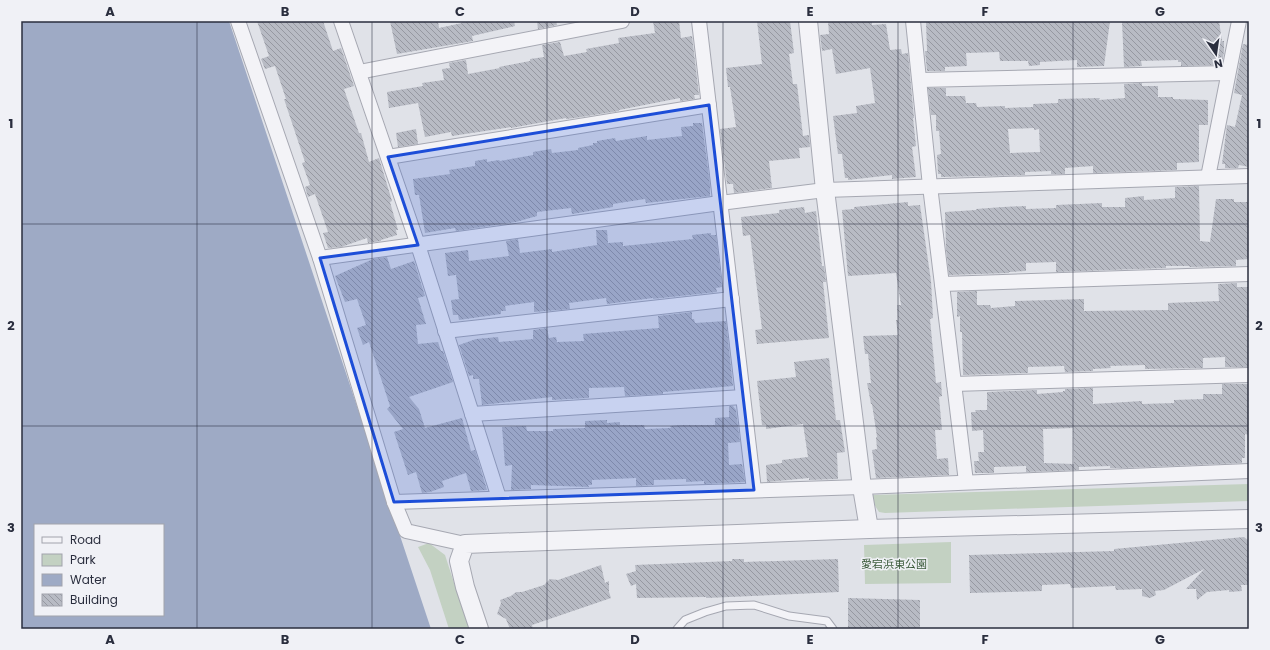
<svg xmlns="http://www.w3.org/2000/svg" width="1270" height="650" font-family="Poppins,'Noto Sans JP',sans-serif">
<defs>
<pattern id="building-back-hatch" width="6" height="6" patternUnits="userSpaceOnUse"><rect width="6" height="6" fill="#b8bbc4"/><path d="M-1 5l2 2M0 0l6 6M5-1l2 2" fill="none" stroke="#9698a1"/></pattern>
</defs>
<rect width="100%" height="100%" fill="#e0e2e8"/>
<g fill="#c3d1c2">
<polygon points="1249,484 1249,501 885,513 879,512 872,501 873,495"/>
<polygon points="951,542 951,583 865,584 864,545"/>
<polygon points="429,543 445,555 469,629 449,629 430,570 418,547"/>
</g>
<path fill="#9eaac5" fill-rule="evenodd" d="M21,21H229L431,629H21ZM35,525H163V615H35Z"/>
<g fill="url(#building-back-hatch)" fill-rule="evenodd">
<polygon points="257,21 323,21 333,51 341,48 354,86 344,89 359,133 361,133 369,162 379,158 392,201 390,202 398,230 396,230 397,235 381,240 381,241 368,243 367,238 341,247 328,248 323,233 328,232 315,194 308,197 305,187 310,185 302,163 305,162 284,99 286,99 275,66 265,69 261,59 269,56"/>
<polygon points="390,21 438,21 439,28 462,23 461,21 514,21 515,26 472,36 473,41 397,54"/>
<polygon points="537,21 556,21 557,25 538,29"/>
<polygon points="653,21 679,21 681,38 692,36 699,95 694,95 695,99 680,101 680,98 619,110 619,111 575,118 566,119 566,118 511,128 511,127 452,136 451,132 425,137 418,103 389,108 387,92 423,86 422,83 444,80 442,69 450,68 449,63 466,60 468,74 500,68 499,67 530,61 530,59 544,57 542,45 560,42 564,56 587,52 586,49 619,43 618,38 655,33"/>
<polygon points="757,21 790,21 794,53 789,54 793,84 797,84 803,136 809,135 810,147 799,148 800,158 769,161 772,188 734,193 733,184 727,184 720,129 736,127 730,87 728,87 726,68 762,64"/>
<polygon points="828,21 872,21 872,25 886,24 890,50 901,49 902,54 908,53 914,118 913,118 916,146 912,147 916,177 892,179 892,175 848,180 848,178 845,178 842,154 838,154 833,116 857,113 856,106 875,103 870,68 836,74 832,49 822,51 820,35 829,34"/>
<polygon points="926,21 1110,21 1104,66 1077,67 1077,60 1040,62 1040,65 1029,66 1028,61 1000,61 999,52 966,53 967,66 945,67 945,71 927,71 925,51 927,51"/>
<polygon points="1122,21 1219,21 1222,41 1224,41 1224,51 1222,65 1181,66 1181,62 1178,62 1178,60 1141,61 1142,66 1124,67"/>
<polygon points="1243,44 1249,45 1249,167 1239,165 1238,168 1225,168 1225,164 1222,164 1227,125 1235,127 1242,95 1234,93"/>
<path d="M1142,83V86H1158V97H1173V99L1208,100V125H1199V162L1177,163V170L1093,173V166L1065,168V174H1051V171L1025,172V175L941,177V174H938L937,155L941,154L939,131H936V115H931L928,88H946V96H965L966,103H976L977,107L1005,106V108L1033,107V104L1058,103V99L1100,98L1099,100L1125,98L1124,84ZM1034,128V130L1039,129L1040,152L1010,153L1008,129Z"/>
<polygon points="693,123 702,123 710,185 710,196 646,203 645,199 613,204 613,207 572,214 571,208 537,212 537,216 516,222 456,231 455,228 425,233 419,195 415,195 413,179 450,174 449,170 475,166 475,161 487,159 487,162 499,160 500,161 533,155 533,152 551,149 552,153 578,150 578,148 593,145 593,143 597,143 597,141 615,138 616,141 647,136 647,140 682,136 681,127 693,126"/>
<polygon points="416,129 418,144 398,147 396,133"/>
<polygon points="1199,186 1200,241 1210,242 1216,199 1234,199 1234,202 1249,202 1249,259 1236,260 1236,266 1190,267 1189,266 1166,266 1166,268 1056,272 1056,262 1026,263 1026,271 1009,272 1009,273 949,275 946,249 945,212 976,210 976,209 1003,207 1026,206 1026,209 1056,208 1056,205 1102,203 1102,207 1125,207 1125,198 1144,196 1144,200 1175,198 1175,187"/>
<polygon points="908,202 908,206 920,205 931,281 933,318 930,319 936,383 941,382 942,396 939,397 942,430 935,430 937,459 948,458 949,475 876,478 872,450 877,449 876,437 877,437 872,404 871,404 867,383 871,383 868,354 865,354 863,336 898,335 896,320 898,320 897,305 901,305 896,273 848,276 842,210 854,209 854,207"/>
<polygon points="804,207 805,213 816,211 822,266 824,266 826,282 823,282 829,338 757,344 755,330 762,329 756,281 750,235 743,236 741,217 779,213 779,210"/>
<polygon points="596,230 607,230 608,243 623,242 623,246 693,239 692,235 711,233 711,235 716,235 722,287 716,288 717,292 653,299 653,298 607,304 606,298 569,303 570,309 534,312 534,302 505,306 506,311 501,311 501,314 459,320 458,315 453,315 451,300 459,299 456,275 448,276 445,253 468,250 469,261 509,256 506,241 518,239 520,253 552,249 552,252 597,245"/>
<polygon points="387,257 391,269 414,261 425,296 418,298 426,324 416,325 418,344 438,342 441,351 443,351 453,382 409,397 419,409 425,428 462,418 471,451 475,450 487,490 471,491 466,473 442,481 444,487 430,492 422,493 416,472 408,475 394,432 403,429 387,409 390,406 369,342 363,345 357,328 366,325 357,299 345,302 335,276 373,259"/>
<polygon points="1237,283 1237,287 1249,287 1249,367 1225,367 1225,357 1203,358 1203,368 1145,369 1145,365 1110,366 1111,368 1093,369 1093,371 1065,372 1064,366 1028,367 1028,373 963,375 962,332 960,332 960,316 957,317 957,292 977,291 977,305 990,305 991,308 1015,306 1015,301 1084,299 1084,311 1168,310 1168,303 1219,301 1218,284"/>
<polygon points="692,312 692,319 694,319 695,323 726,321 733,386 663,392 663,394 625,396 624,387 589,388 589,398 552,400 552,397 482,405 479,379 473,379 473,375 469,376 459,345 476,339 498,337 499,342 533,339 533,330 547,328 549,338 556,337 557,342 584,341 583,334 659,328 658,316"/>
<polygon points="829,358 836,420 840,420 845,452 837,453 838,479 809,480 809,478 767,482 766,465 782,463 782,460 808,457 803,424 766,429 766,425 762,425 757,381 796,377 794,362"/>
<path d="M1222,384H1249V435L1245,434V458H1242V463L1124,468H1110V466L1079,467V470L1026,472V466L994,467V473H975L974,461H979L978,452H984L983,430L972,431L971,412H976L975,410H987V392L1037,390V394L1063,392V391H1065V389L1093,388V404L1142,401V404L1174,403V400L1203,399V394H1222ZM1073,428L1074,464L1044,463L1043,429Z"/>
<polygon points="729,406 733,406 736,410 740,442 728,443 729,465 742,464 745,482 704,484 704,481 686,482 686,479 654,480 654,485 636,486 636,478 592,480 592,485 588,485 589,487 531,485 531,489 511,490 512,465 505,466 502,427 526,426 527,431 553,431 553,429 585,428 585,421 607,420 607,423 620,422 620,425 644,425 645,429 671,428 670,426 681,425 715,425 715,418 729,417"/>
<polygon points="1244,537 1249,541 1249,585 1241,585 1242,591 1229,592 1229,590 1207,592 1197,600 1196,589 1186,589 1204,569 1164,590 1155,591 1156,595 1150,598 1142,596 1142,589 1116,590 1115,586 1071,588 1070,584 1042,585 1042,591 970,593 969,555 1114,551 1114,549"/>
<polygon points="732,559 744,559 744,562 838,559 839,592 706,598 706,597 637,598 636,584 631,586 626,574 636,571 635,565 732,561"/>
<polygon points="601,565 605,583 609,581 609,592 611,598 532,625 533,629 510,629 506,619 497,614 501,603 500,600 511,596 516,592 522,592 544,585 550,579 558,580"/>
<polygon points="848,598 920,600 920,629 848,629"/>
</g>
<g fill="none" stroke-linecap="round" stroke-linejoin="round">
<g stroke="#a6a8b2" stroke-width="9">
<polyline id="service" points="677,629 685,620 705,612 726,606 754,605 789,616 827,621 833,629"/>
</g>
<g stroke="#a6a8b2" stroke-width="16">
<g id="minor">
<polyline points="238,21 320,258 394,502 406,531 465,544"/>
<polyline points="341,21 418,245 499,498"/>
<polyline points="699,21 754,490"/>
<polyline points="913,21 930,186 966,482"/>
<polyline points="359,72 622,21"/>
<polyline points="920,80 1228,73"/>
<polyline points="388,157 709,105"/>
<polyline points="1208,177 1239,21"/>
<polyline points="320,258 720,203 825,190 1249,176"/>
<polyline points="942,284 1249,274"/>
<polyline points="445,331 732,299"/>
<polyline points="954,384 1249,375"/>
<polyline points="472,414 743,397"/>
<polyline points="394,502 862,487 1249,471"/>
</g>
</g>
<g stroke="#a6a8b2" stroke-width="20">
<g id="tertiary">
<polyline points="808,21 825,190 862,487 869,529"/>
<polyline points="479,629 465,587 459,561 465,544 869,529 1249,519"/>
</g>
</g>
<use href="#service" stroke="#f3f3f7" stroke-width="7"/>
<use href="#minor" stroke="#f3f3f7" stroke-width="14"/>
<use href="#tertiary" stroke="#f3f3f7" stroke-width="18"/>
</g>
<path fill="#1d4ed8" fill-opacity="0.2" stroke="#1d4ed8" stroke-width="3" stroke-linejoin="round" d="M709,105L754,490L394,502L320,258L418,245L388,157Z"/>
<path fill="none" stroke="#2a2e3e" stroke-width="1" stroke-opacity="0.55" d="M197,21V629M372,21V629M547,21V629M723,21V629M898,21V629M1073,21V629M21,224H1249M21,426H1249"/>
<g text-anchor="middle" stroke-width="3" stroke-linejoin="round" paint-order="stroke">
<g font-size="11" fill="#395939" stroke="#f0f1f6">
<text x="894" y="568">愛宕浜東公園</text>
</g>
</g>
<rect width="1270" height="650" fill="none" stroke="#f0f1f6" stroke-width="44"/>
<rect x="34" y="524" width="130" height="92" fill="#f0f1f6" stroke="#a1a3ac"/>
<rect x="42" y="537" width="20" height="6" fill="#f3f3f7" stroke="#a1a3ac"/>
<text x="70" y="544" font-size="12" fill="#2a2e3e">Road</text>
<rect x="42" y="554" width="20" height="12" fill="#c3d1c2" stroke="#a1a3ac"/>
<text x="70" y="564" font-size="12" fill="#2a2e3e">Park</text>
<rect x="42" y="574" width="20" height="12" fill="#9eaac5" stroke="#a1a3ac"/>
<text x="70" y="584" font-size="12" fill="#2a2e3e">Water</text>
<rect x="42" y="594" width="20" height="12" fill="url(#building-back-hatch)" stroke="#a1a3ac"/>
<text x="70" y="604" font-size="12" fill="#2a2e3e">Building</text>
<g transform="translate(1216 54) rotate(167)" stroke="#f0f1f6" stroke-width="3" paint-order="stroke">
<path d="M0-3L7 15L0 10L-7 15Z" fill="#2a2e3e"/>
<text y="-6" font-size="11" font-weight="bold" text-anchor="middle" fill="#2a2e3e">N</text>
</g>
<rect x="22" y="22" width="1226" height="606" fill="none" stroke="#2a2e3e" stroke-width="1.5"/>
<g font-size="13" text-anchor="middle" font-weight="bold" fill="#2a2e3e">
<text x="110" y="16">A</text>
<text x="285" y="16">B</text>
<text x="460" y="16">C</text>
<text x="635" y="16">D</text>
<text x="810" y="16">E</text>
<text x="985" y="16">F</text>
<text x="1160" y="16">G</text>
<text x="11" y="128">1</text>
<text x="1259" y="128">1</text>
<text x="11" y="330">2</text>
<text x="1259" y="330">2</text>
<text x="11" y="532">3</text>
<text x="1259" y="532">3</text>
<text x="110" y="644">A</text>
<text x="285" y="644">B</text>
<text x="460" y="644">C</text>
<text x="635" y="644">D</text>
<text x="810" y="644">E</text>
<text x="985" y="644">F</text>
<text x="1160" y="644">G</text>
</g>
</svg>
